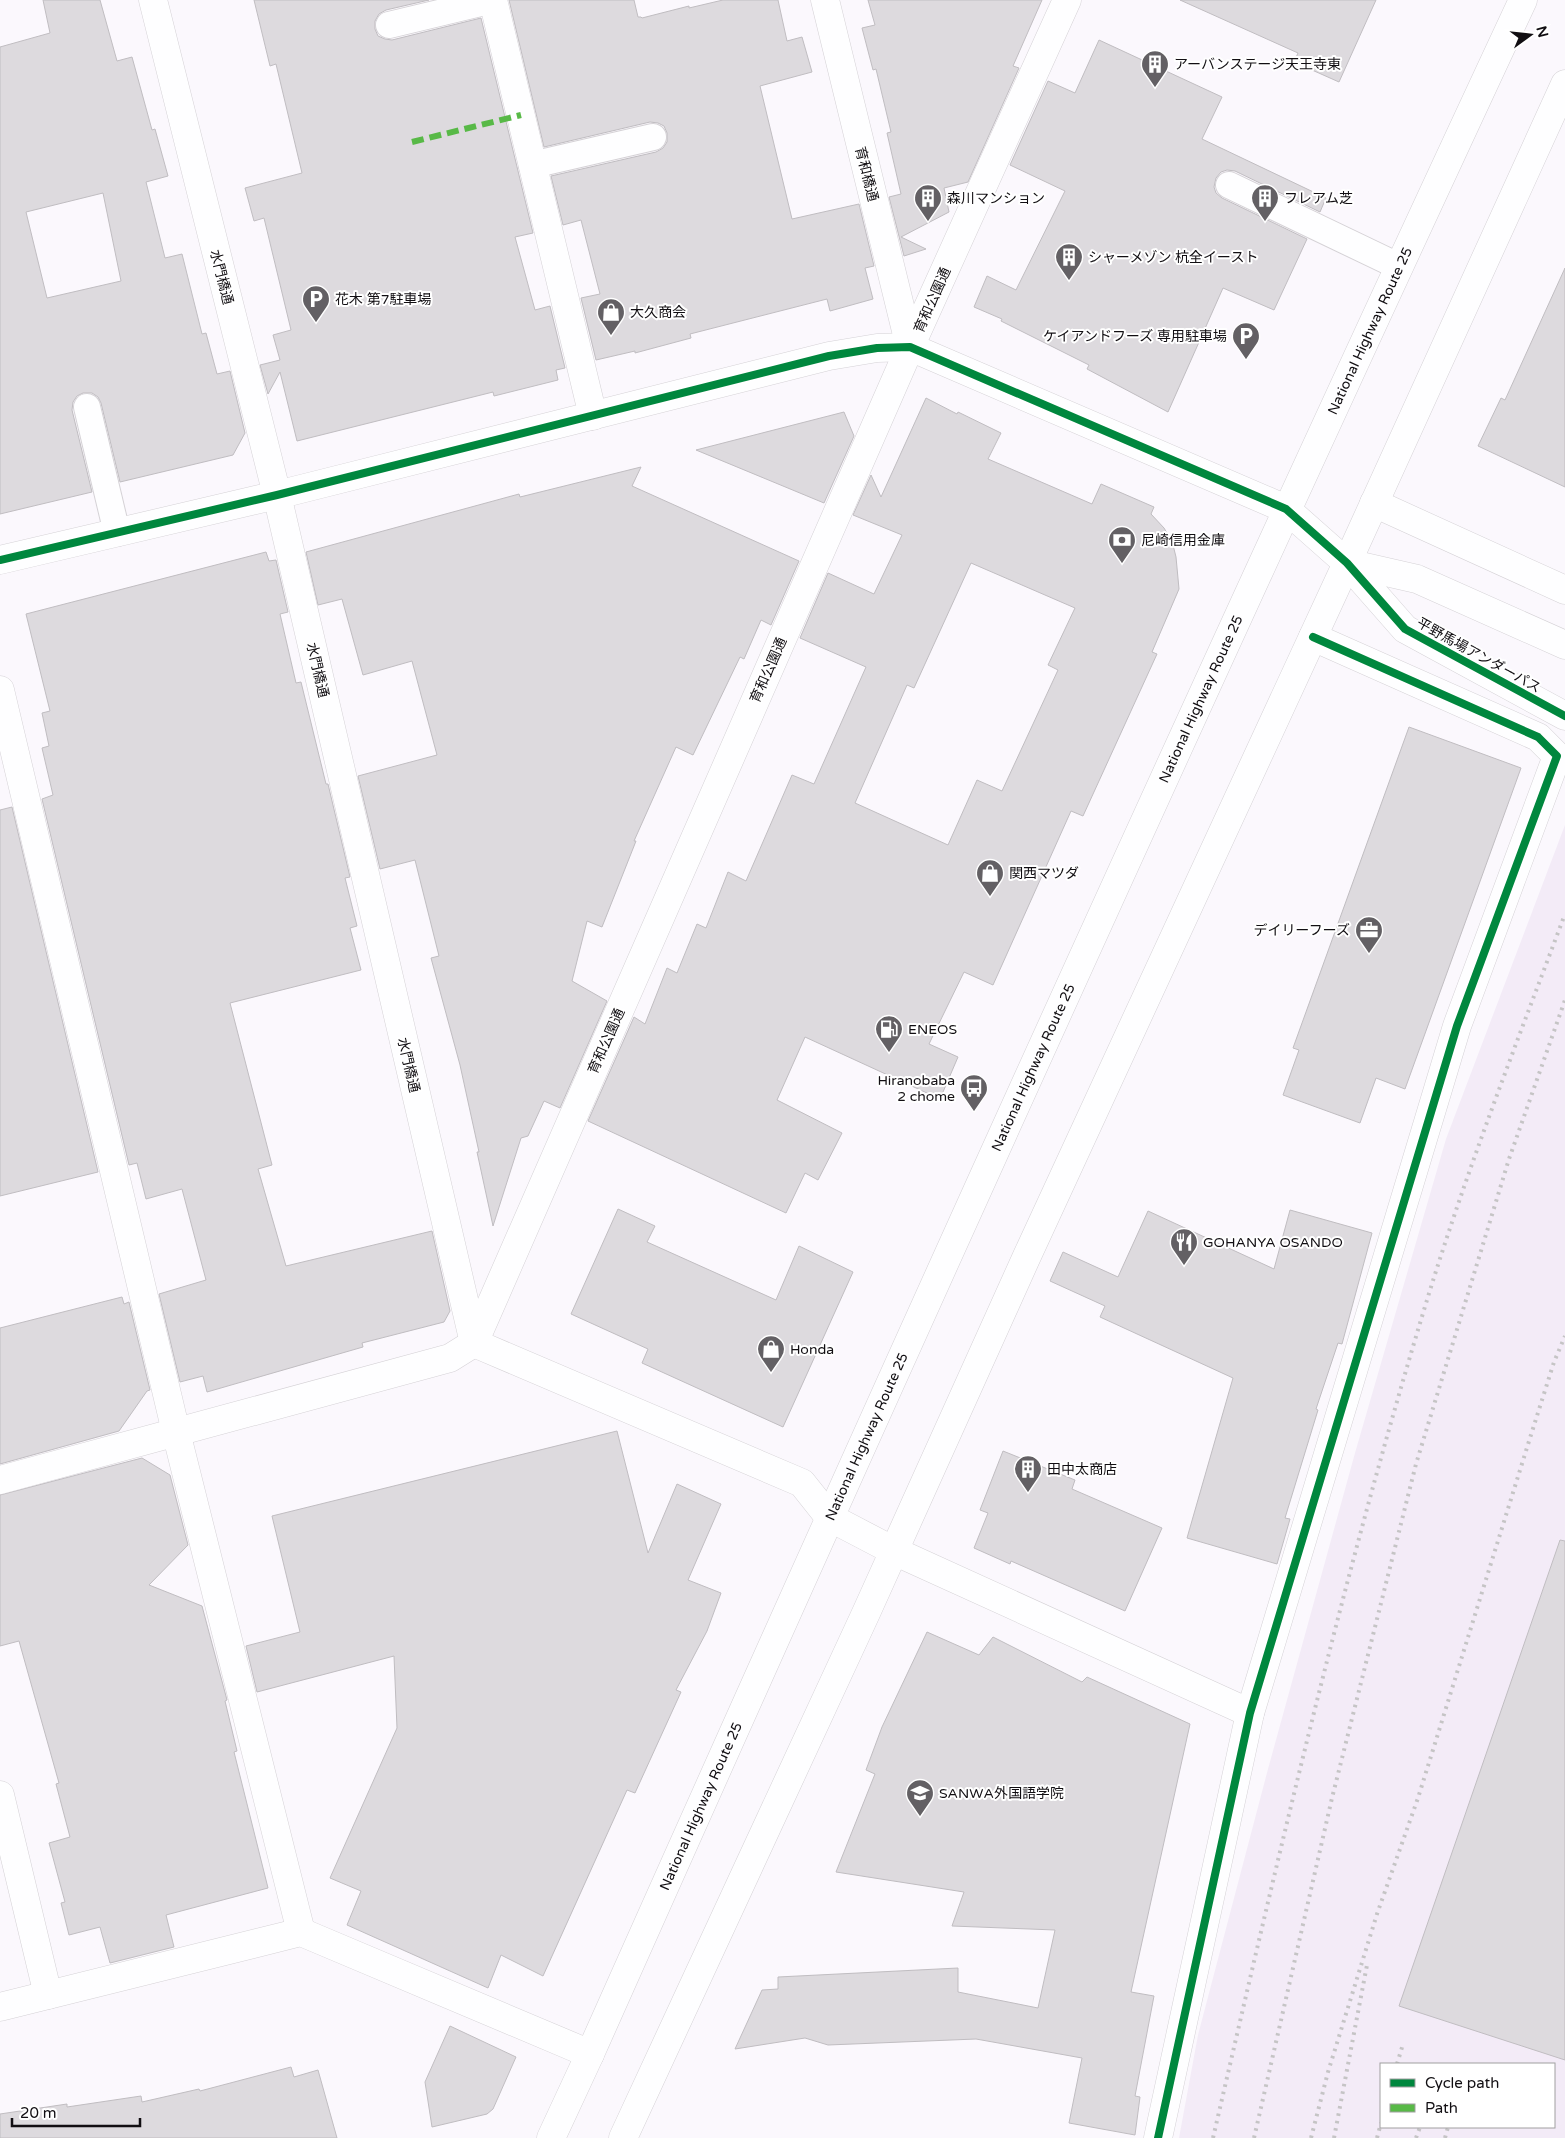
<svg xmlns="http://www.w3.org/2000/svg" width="1565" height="2138" font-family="'Varela Round','Noto Sans JP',sans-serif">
<rect width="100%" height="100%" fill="#fbf8fd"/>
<path fill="#f3ebf7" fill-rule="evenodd" d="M1565,825V2138H1179L1198,2035L1268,1769L1355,1453L1446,1139ZM1381,2064H1554V2127H1381Z"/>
<g fill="#dddade" stroke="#c0bdc1" fill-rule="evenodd">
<path d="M43,0H100L117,61L132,57L152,130L155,129L168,176L146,182L165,258L182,254L202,334L206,333L217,374L230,371L245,433L233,455L120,482L101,403L98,397L92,393H83L77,396L73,402L72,410L92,492L0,514V47L50,33ZM103,193L121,281L47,298L26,212Z"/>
<polygon points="254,0 429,0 386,10 379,14 375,21 375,29 378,36 385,39 392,40 481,18 533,233 515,237 535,310 550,306 565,368 556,370 558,380 494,396 493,392 297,441 280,372 268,394 260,365 280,360 273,335 291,330 264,218 254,221 245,188 302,173 276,64 270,66"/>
<polygon points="509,0 634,0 638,17 641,17 642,18 689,6 689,8 723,0 778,0 787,41 802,37 812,72 760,86 792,219 859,204 874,266 865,268 873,299 830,311 827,299 690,334 691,338 635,353 635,351 596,360 581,298 600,294 581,220 563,225 551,176 656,152 663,148 667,142 667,133 664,126 658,123 650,122 544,147"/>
<polygon points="868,0 1042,0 1013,66 1019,68 968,182 944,188 949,212 901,237 926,249 904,256 889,197 901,194 887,133 891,132 876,69 873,70 862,28 875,25"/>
<polygon points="1180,0 1376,0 1339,82 1294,62 1298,53"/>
<polygon points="1099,40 1222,97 1202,139 1326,198 1320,212 1235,171 1227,170 1221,172 1216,178 1214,187 1216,193 1222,198 1307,239 1274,310 1223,288 1168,412 1087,369 1089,365 1001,321 1002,319 974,307 987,276 1016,290 1065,191 1010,165 1048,81 1075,93"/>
<polygon points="1565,268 1565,487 1478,446 1501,398 1505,400"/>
<path d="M926,398L957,414L958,412L1001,433L988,459L1092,504L1101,484L1154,507L1151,514L1164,528L1172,541L1176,557L1179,589L1152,652L1157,654L1083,816L1071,811L993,985L964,972L929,1044L958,1057L940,1099L805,1037L777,1100L842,1133L818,1180L805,1173L786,1213L588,1121L634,1017L645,1024L667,968L677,973L697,924L706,928L728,872L746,881L792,775L814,784L866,667L800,638L828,573L874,594L902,535L853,515L871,475L881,497ZM971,563L1075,608L1048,665L1058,670L1002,791L977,780L948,845L855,803L907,685L914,688Z"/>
<polygon points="844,412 854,436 824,503 696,450"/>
<polygon points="641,467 632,486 799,561 771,625 761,620 744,659 740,657 693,755 676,747 634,841 636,841 602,927 587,921 572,981 607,1001 560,1108 544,1101 528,1136 521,1138 493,1226 477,1152 479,1152 460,1065 431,958 439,956 415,860 380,869 358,776 437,755 412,661 363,675 342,599 318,605 306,552 519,494 520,497"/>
<polygon points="266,552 269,561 276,560 288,612 280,614 296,683 301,682 326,784 328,784 350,877 345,878 357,926 350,928 361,970 230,1003 272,1165 258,1169 286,1266 432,1231 450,1311 444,1322 362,1343 363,1347 207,1392 203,1376 180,1382 159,1294 206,1280 182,1189 146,1199 137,1163 129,1165 42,799 53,795 42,748 49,746 42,713 50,711 26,614"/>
<polygon points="1409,727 1521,768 1405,1089 1376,1078 1360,1123 1283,1095 1299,1050 1293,1048"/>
<polygon points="12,807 98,1172 0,1196 0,810"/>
<polygon points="618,1209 655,1226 647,1242 776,1300 799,1246 853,1272 783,1427 642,1363 648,1349 571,1314"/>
<polygon points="1290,1210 1372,1233 1342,1344 1338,1343 1316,1409 1318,1410 1285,1518 1290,1519 1277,1564 1187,1538 1233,1378 1100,1317 1105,1306 1050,1281 1063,1252 1118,1277 1148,1211 1274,1269"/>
<polygon points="122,1297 124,1304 129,1302 150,1390 147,1391 119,1431 0,1464 0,1328"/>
<polygon points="617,1431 648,1553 677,1484 721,1504 688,1580 721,1593 707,1631 676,1690 681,1692 635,1793 627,1790 543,1976 501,1955 488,1988 347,1925 361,1891 330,1878 397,1728 394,1656 257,1692 246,1646 300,1632 272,1516"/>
<polygon points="1003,1451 1075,1480 1072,1489 1162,1528 1125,1611 1011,1561 1010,1564 974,1548 988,1513 980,1510"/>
<polygon points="142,1458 170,1475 188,1545 149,1585 202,1606 227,1700 225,1701 237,1751 234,1752 268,1888 166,1915 174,1947 110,1963 100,1927 69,1935 61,1903 65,1902 49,1843 70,1837 56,1784 59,1783 19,1641 0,1646 0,1495"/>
<polygon points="1560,1540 1565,1541 1565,2060 1399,2006"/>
<polygon points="927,1632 979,1655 993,1637 1082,1682 1087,1677 1190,1724 1131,1992 1154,1996 1135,2096 1140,2097 1135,2135 1069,2123 1082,2058 976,2039 828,2045 805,2038 735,2049 762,1990 778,1989 778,1977 958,1968 958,1992 1038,2008 1055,1930 952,1926 964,1892 836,1872 875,1774 866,1770 882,1727"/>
<polygon points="450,2026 516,2057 493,2109 487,2114 432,2127 425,2082"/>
<polygon points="291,2067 294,2077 318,2070 337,2138 0,2138 0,2114 67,2104 67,2107 141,2096 142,2102 199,2089 200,2091"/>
</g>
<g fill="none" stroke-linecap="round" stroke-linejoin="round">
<g stroke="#d5d2d6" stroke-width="28">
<g id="service">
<polyline points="389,25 493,0"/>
<polyline points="532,165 653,137"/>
<polyline points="1229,185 1398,266"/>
<polyline points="87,407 117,533"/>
</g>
</g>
<g stroke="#d5d2d6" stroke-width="29">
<g id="minor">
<polyline points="153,0 277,495 474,1343"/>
<polyline points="493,0 593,416"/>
<polyline points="910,347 1067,0"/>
<polyline points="1374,503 1565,590"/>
<polyline points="1347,563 1405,629 1565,716"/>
<polyline points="1347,563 1417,579 1565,645"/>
<polyline points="0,690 176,1432 301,1932"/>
<polyline points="0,1795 48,1995"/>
<polyline points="0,2007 301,1932 590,2054"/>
<polyline points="1158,2138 1250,1713 1457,1026 1557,756 1538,737 1313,637"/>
</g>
</g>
<g stroke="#d5d2d6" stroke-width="29">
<g id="tertiary">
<polyline points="825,0 910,347"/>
<polyline points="0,560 277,495 829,356 877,348 910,347 1286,509 1347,563"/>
<polyline points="474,1343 910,347"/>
<polyline points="474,1343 802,1483 829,1517 894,1551 1250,1713"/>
<polyline points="0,1480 450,1358 474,1343"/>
</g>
</g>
<g stroke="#d5d2d6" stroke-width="29">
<g id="trunk">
<path id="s1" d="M551,2138L590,2054C896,1367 1205,682 1523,0"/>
<polyline points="623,2138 866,1613 1027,1256 1347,563 1565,84"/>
</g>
</g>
<use href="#service" stroke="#fefeff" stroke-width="26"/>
<use href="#minor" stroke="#fefeff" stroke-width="28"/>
<use href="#tertiary" stroke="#fefeff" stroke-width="28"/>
<use href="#trunk" stroke="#fefeff" stroke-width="28"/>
<g stroke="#c5c4c5" stroke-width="4" stroke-dasharray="2.5 5" stroke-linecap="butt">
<polyline points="1397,2064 1403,2044"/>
<path d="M1213,2138C1278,1857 1343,1576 1427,1300C1467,1169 1517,1042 1565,914"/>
<polyline points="1254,2138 1332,1798 1416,1464 1509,1159 1565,1000"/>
<polyline points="1311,2138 1328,2072 1377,1914 1418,1798 1530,1438 1554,1362 1565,1336"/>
<polyline points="1334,2138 1367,1965"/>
<polyline points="1377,2138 1381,2123"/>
<polyline points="1416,2138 1420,2127"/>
<polyline points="1445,2138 1448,2127"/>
</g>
<polyline stroke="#58b947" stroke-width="6" stroke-dasharray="12 6" stroke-linecap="butt" points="412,142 521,115"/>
<g stroke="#fff" stroke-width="11">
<g id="cycleway">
<polyline points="0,560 277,495 829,356 877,348 910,347 1286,509 1347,563 1405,629 1565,716"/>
<polyline points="1158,2138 1250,1713 1457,1026 1557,756 1538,737 1313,637"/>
</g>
</g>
<use href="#cycleway" stroke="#00873e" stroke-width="8"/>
</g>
<defs>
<g id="building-pin" transform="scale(1.4375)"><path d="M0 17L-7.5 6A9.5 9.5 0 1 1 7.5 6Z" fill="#636064" stroke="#fff"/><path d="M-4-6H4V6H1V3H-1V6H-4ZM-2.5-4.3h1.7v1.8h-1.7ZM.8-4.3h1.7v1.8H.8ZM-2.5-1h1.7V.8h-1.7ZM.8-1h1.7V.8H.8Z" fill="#fff"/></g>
<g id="parking-pin" transform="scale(1.4375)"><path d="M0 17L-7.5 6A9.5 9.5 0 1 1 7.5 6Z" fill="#636064" stroke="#fff"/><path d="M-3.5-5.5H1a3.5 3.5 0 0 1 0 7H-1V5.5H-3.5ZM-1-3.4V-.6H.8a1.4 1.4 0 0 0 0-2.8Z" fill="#fff"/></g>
<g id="shop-pin" transform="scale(1.4375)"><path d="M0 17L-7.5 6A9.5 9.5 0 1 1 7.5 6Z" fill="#636064" stroke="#fff"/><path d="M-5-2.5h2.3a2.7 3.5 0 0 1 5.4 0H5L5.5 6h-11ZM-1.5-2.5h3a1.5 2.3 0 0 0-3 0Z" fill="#fff"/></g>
<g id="bank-pin" transform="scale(1.4375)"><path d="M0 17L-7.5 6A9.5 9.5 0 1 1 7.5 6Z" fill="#636064" stroke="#fff"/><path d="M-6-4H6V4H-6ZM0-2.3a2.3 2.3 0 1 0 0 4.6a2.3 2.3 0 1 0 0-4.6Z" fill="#fff"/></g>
<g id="office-pin" transform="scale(1.4375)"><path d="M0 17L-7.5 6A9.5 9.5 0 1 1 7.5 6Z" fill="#636064" stroke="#fff"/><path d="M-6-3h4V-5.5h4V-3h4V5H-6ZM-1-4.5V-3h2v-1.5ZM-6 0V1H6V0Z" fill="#fff"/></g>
<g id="fuel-pin" transform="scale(1.4375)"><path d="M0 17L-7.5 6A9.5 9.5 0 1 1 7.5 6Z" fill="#636064" stroke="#fff"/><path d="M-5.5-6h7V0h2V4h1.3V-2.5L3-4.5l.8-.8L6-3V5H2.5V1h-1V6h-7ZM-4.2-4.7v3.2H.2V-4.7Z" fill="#fff"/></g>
<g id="bus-pin" transform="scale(1.4375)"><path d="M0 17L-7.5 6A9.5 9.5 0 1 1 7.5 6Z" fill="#636064" stroke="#fff"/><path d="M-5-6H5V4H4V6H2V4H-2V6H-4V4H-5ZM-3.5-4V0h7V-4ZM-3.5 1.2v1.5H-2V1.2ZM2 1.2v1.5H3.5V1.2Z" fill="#fff"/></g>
<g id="restaurant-pin" transform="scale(1.4375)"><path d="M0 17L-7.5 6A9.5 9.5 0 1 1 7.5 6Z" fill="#636064" stroke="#fff"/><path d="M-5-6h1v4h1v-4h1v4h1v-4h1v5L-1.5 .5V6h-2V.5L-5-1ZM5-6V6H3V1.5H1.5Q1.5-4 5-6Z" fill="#fff"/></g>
<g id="school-pin" transform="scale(1.4375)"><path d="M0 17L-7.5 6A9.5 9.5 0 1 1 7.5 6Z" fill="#636064" stroke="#fff"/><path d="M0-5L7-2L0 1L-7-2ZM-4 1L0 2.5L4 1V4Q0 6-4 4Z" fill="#fff"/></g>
</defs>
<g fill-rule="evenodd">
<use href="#building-pin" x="1155" y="64"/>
<use href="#building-pin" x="928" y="198"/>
<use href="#building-pin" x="1265" y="198"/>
<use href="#building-pin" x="1069" y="257"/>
<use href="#parking-pin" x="316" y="299"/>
<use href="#shop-pin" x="611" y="312"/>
<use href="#parking-pin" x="1246" y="336"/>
<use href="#bank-pin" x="1122" y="540"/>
<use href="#shop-pin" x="990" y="873"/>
<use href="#office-pin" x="1369" y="930"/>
<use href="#fuel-pin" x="889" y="1029"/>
<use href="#bus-pin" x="974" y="1088"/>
<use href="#restaurant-pin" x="1184" y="1242"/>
<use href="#shop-pin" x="771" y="1349"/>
<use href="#building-pin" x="1028" y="1469"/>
<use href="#school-pin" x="920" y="1793"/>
</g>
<g text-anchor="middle" stroke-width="4" stroke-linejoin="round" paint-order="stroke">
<g font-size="14" fill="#110e12" stroke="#fff" text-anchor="start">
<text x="1174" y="69">アーバンステージ天王寺東</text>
<text x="947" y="203">森川マンション</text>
<text x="1284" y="203">フレアム芝</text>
<text x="1088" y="262">シャーメゾン 杭全イースト</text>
<text x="335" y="304">花木 第7駐車場</text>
<text x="630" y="317">大久商会</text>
<text x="1227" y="341" text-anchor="end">ケイアンドフーズ 専用駐車場</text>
<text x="1141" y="545">尼崎信用金庫</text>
<text x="1009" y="878">関西マツダ</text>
<text x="1350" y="935" text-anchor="end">デイリーフーズ</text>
<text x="908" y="1034">ENEOS</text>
<text x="955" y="1085" text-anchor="end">Hiranobaba<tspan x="955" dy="16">2 chome</tspan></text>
<text x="1203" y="1247">GOHANYA OSANDO</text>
<text x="790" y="1354">Honda</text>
<text x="1047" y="1474">田中太商店</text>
<text x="939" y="1798">SANWA外国語学院</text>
</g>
<g font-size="14" fill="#110e12" stroke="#fff">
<text transform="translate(867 174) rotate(76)" y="5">育和橋通</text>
<text transform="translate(222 277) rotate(76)" y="5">水門橋通</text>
<text transform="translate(932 300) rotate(-66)" y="5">育和公園通</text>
<text dy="5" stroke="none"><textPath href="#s1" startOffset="1984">National Highway Route 25</textPath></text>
<text transform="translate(1479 655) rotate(29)" y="5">平野馬場アンダーパス</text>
<text transform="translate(318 670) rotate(77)" y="5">水門橋通</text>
<text transform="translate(768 670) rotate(-66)" y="5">育和公園通</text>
<text dy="5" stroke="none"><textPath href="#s1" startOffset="1579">National Highway Route 25</textPath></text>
<text transform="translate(606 1041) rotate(-66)" y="5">育和公園通</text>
<text transform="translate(409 1065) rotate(77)" y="5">水門橋通</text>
<text dy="5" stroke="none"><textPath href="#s1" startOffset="1174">National Highway Route 25</textPath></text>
<text dy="5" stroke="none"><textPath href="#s1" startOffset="769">National Highway Route 25</textPath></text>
<text dy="5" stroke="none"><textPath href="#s1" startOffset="364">National Highway Route 25</textPath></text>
</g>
</g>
<rect x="1380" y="2063" width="175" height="65" fill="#ffffff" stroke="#a09fa0"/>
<rect x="1390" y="2079" width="25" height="8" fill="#00873e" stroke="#a09fa0"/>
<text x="1425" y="2088" font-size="15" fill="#110e12">Cycle path</text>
<rect x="1390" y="2104" width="25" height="8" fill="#58b947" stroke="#a09fa0"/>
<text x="1425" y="2113" font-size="15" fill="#110e12">Path</text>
<g transform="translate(1530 35) rotate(75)" stroke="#ffffff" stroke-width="4" paint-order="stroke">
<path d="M0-4L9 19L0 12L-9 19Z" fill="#110e12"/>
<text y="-8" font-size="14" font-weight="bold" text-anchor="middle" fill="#110e12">N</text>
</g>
<path d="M12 2118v8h128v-8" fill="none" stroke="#110e12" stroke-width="2.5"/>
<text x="20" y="2118" font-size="15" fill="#110e12" stroke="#ffffff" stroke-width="4" paint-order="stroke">20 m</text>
</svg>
